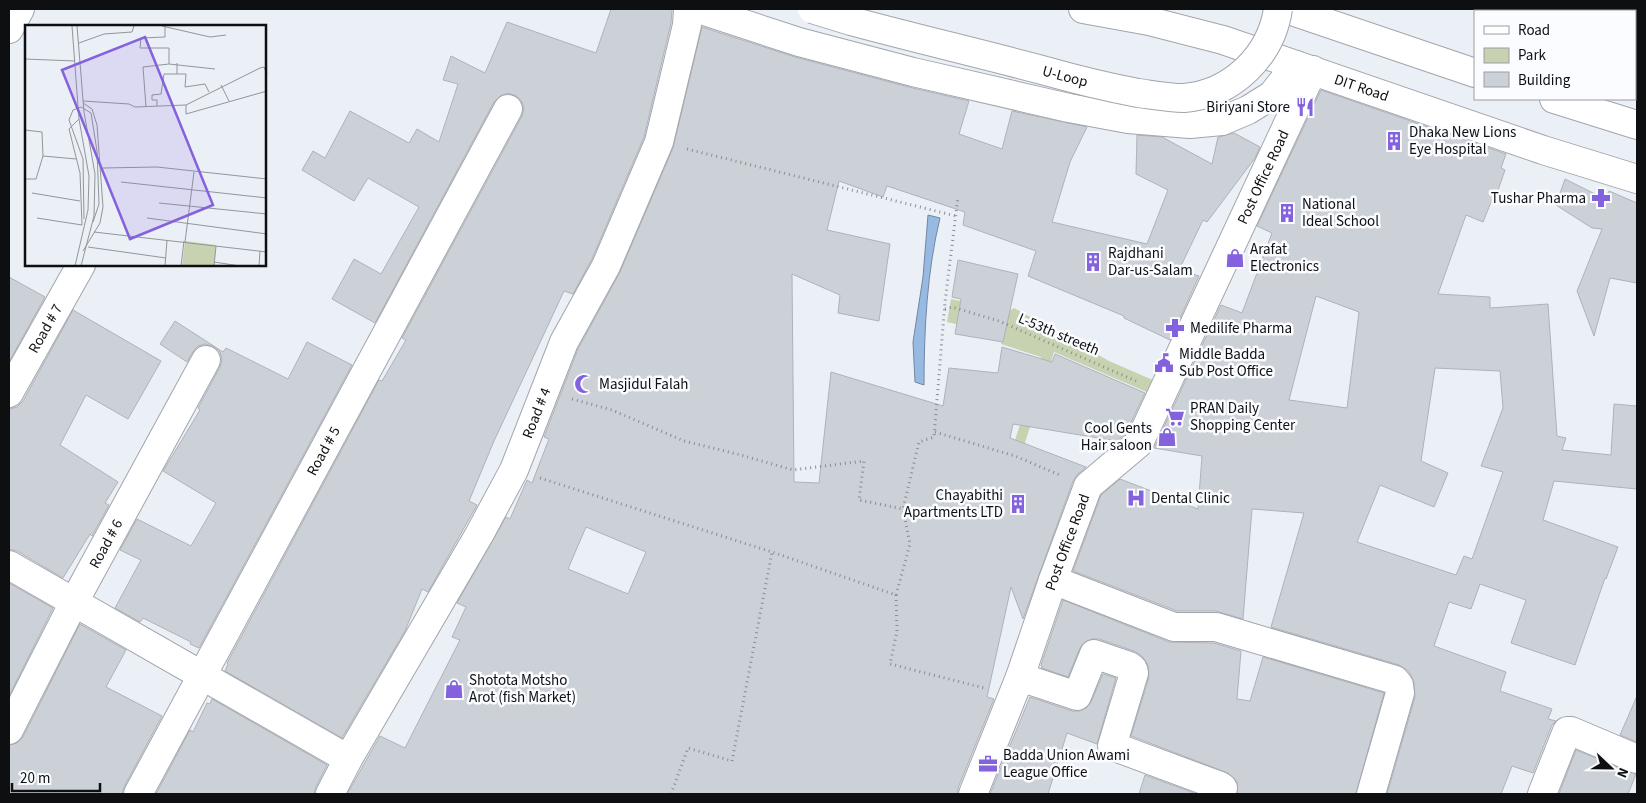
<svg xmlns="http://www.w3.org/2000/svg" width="1646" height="803" font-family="'Source Sans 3',sans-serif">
<rect width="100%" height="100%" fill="#ebeff6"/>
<polygon fill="#c7d2b1" points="951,299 1009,311 1014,308 1109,361 1162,384 1156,396 1054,352 1022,452 1012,450 1041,357 1001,344 1004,335 947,322"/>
<path fill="#98bae2" stroke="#6f87a3" d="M928,215L940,218C927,271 924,330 924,385L915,382L913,342L923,277Z"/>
<g fill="#ccd0d7" stroke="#afb2ba" fill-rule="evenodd">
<polygon points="611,9 672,9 671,23 644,137 592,259 573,294 564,291 494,441 469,501 477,505 428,592 422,589 405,631 342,738 225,671 228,664 227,663 379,380 382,381 406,340 402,338 522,116 524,108 521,100 516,96 508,93 500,96 494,102 375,323 332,299 354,259 381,274 419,207 368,178 354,201 302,170 313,151 325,158 350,111 409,143 417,129 439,142 458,84 443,80 451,56 485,73 507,22 596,53"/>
<path d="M702,27L795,57L909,87L969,101L959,134L1002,149L1012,111L1087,127L1070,162L1052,222L1147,244L1168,190L1136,174L1137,135L1162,137L1212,164L1218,137L1234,133L1260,147L1255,158L1207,222L1203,220L1179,270L1199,276L1170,340L1124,318V316L1028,276L1036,251L963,225L965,212L887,186L883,197L839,181L827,230L890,244L879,321L838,313L840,295L792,274L794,482L819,483L831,372L943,406L949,368L998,373L1002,347L1052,362L1055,354L1145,393L1126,433L1117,441L1013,424L1010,438L1086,467L1078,474L1073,481L1023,619L1011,587L987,697L994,699L958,788V794H347L380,736L405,748L460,640L452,637L466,607L457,603L506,517L510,519L527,480L532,483L549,439L544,437L578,349L620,272L673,148ZM586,527L646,552L628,594L568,569Z"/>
<path d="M1321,90L1506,154L1501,168L1505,170L1497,193L1495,192L1483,222L1466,215L1438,294L1490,297V308L1548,304L1557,436L1566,438L1562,450L1611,455L1614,404L1637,406V489L1554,481L1543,520L1618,547L1606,579L1605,578L1575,665L1511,643L1526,600L1480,584L1471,609L1449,602L1434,646L1506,672L1500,691L1552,709L1548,719L1556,721L1552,725L1533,773L1512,766L1501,794H1387L1415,697L1414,683L1411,675L1407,670L1399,665L1271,627L1304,513L1252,509L1243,619L1216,611H1177L1073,571L1101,495L1120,479L1198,509L1202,456L1154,448L1221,305L1242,313L1272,233L1257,226ZM1316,296L1359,312L1347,408L1289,400ZM1435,368L1500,371L1503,408L1481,466L1503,472L1472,559L1464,556L1456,575L1357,542L1380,485L1434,507L1448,473L1421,461Z"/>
<polygon points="1565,179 1605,199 1609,191 1637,203 1637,283 1610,278 1594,336 1577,291 1602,229 1592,228 1556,205"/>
<polygon points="958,260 1018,274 1003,342 955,334 961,299 952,297"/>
<polygon points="9,277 45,297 9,362"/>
<polygon points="73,310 161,361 128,419 86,395 60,445 118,482 105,503 109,505 92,536 90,534 63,578 17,551 9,549 9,409 17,407 23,401"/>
<polygon points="175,321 223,352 226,348 288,379 307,342 352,365 199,648 190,644 191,642 143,618 140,622 115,608 141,560 120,550 137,519 191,546 216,503 163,471 200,410 198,408 220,367 222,360 220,352 213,346 205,344 198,346 192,353 187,362 160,344"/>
<polygon points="9,583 53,608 9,696"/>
<polygon points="1063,600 1169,642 1214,643 1241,651 1237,699 1250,701 1263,657 1384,693 1356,794 1237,794 1237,782 1228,773 1131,736 1149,677 1148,665 1142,656 1134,651 1099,639 1092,639 1085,642 1080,648 1068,677 1042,668 1041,665"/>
<polygon points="80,624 126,650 106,687 162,716 124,787 122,794 9,794 9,745 17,743 23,737"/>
<polygon points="1103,674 1116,678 1097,744 1067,733 1048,794 990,794 1030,697 1072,711 1080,711 1086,708 1091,702"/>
<polygon points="1637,696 1637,742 1620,735"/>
<polygon points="212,699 327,765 316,787 314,794 156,794 190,730 193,732 207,703 210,704"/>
<polygon points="1576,750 1636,774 1628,794 1559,794"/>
<polygon points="1145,775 1197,794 1139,794"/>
</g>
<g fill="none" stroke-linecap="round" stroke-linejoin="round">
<g stroke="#a1a5ac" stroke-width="30">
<g id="minor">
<polyline points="698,9 799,42 913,72 1069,108 1128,119 1190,124 1222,121 1248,110 1272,95 1296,65"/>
<polyline points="9,29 20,9"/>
<path id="s1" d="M9,393L81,265"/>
<polyline points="9,565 348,759"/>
<polyline points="1053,580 1174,627 1216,627 1395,680 1399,685 1400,693 1371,794"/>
<polyline points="1020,677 1077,696 1094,654 1129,666 1133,669 1134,673 1112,746 1220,786 1223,788 1221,794"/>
<path id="s2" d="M9,730L74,602L206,360"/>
<path id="s3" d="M138,794L508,109"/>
<path id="s4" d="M330,794L348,759L479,535L514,470L564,342L606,266L659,142L687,25L688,9"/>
<path id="s5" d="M973,794L1020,677L1053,580L1088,486L1139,443L1313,70"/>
<polyline points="1542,794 1567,731 1571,731 1637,759"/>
</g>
</g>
<g stroke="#a1a5ac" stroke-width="30">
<g id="major">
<path id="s6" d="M1083,9L1149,21L1223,40L1543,150L1637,179"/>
<polyline points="1286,9 1475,73"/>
<polyline points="1554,99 1637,125"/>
</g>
</g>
<g stroke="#8a8d91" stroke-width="3" stroke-dasharray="1 4" stroke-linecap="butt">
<polyline points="687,149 956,216"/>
<polyline points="945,309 952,307 999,321 1136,381"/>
<polyline points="572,399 612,410 684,441 737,454 793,470 864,461 859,500 903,509"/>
<polyline points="935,432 1015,456 1062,476"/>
<polyline points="540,478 772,552 896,595 910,544 903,509 919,442 934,437 945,302 958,197"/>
<polyline points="896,595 897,631 890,664 984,688"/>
<polyline points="671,794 688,748 732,761 772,552"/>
</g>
<use href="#minor" stroke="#fff" stroke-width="28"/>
<use href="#major" stroke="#fff" stroke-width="28"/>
<g stroke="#a1a5ac" stroke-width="30" stroke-linecap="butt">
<g id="major-bridge">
<path id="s7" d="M812,9L851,21C914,38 978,53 1042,70C1074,79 1106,87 1138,93C1153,95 1169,98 1184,98C1232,94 1271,56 1278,9"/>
</g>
</g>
<use href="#major-bridge" stroke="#fff" stroke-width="28"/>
</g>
<defs>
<g id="restaurant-bare" transform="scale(1.5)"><path d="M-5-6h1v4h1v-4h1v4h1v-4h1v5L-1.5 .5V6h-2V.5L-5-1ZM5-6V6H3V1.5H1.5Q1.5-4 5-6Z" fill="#8462dd" stroke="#fafcff" stroke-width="2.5" paint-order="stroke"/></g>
<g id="building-bare" transform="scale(1.5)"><path d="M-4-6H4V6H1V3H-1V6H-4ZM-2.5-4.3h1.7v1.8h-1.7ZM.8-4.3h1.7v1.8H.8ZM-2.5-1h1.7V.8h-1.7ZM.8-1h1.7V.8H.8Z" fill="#8462dd" stroke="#fafcff" stroke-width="2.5" paint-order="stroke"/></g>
<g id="pharmacy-bare" transform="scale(1.5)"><path d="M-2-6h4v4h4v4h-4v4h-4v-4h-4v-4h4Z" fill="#8462dd" stroke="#fafcff" stroke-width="2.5" paint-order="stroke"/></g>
<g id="shop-bare" transform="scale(1.5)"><path d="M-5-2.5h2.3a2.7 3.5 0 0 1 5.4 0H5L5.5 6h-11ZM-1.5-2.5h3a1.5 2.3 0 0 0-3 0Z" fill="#8462dd" stroke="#fafcff" stroke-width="2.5" paint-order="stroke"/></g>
<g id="civic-bare" transform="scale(1.5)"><path d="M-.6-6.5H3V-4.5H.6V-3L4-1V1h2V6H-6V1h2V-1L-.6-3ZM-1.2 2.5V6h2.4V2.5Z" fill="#8462dd" stroke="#fafcff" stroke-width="2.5" paint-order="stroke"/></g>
<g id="mosque-bare" transform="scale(1.5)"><path d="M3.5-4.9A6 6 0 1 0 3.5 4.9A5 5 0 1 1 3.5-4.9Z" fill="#8462dd" stroke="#fafcff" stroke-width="2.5" paint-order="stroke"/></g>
<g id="supermarket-bare" transform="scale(1.5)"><path d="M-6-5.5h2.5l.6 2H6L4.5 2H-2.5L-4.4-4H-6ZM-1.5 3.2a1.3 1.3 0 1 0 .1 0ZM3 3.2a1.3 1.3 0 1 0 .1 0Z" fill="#8462dd" stroke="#fafcff" stroke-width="2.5" paint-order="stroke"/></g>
<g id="hospital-bare" transform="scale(1.5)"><path d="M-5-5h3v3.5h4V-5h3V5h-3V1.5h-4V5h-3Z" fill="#8462dd" stroke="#fafcff" stroke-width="2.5" paint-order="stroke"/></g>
<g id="office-bare" transform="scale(1.5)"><path d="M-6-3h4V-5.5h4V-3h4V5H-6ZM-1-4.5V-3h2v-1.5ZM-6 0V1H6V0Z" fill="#8462dd" stroke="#fafcff" stroke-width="2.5" paint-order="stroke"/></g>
</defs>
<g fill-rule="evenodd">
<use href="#restaurant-bare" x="1305" y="107"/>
<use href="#building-bare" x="1394" y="141"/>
<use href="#pharmacy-bare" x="1601" y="198"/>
<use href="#building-bare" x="1287" y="213"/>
<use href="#shop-bare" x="1235" y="258"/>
<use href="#building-bare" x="1093" y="262"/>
<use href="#pharmacy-bare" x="1175" y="328"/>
<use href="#civic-bare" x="1164" y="363"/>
<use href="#mosque-bare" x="584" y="384"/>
<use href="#supermarket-bare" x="1175" y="417"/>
<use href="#shop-bare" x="1167" y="437"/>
<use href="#hospital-bare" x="1136" y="498"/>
<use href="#building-bare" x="1018" y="504"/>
<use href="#shop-bare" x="454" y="689"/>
<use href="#office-bare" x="988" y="764"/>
</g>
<g text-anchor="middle" stroke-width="5" stroke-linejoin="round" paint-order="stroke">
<g font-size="15" fill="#0e0f11" stroke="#fafcff">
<text dy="5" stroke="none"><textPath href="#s7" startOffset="262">U-Loop</textPath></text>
<text dy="5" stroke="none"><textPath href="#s6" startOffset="290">DIT Road</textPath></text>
<text dy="5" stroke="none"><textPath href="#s5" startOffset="689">Post Office Road</textPath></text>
<text dy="5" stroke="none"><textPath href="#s1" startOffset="74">Road # 7</textPath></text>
<text transform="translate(1059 334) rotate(23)" y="5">L-53th streeth</text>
<text dy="5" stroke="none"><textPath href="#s4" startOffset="434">Road # 4</textPath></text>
<text dy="5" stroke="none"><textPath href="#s3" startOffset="390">Road # 5</textPath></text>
<text dy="5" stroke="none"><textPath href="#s5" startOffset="269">Post Office Road</textPath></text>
<text dy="5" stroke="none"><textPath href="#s2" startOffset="210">Road # 6</textPath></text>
</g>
<g font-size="15" fill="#0e0f11" stroke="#fafcff" text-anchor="start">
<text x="1290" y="112" text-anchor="end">Biriyani Store</text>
<text x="1409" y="137">Dhaka New Lions<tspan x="1409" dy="17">Eye Hospital</tspan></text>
<text x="1586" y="203" text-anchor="end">Tushar Pharma</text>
<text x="1302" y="209">National<tspan x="1302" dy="17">Ideal School</tspan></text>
<text x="1250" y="254">Arafat<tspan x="1250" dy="17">Electronics</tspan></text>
<text x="1108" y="258">Rajdhani<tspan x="1108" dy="17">Dar-us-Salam</tspan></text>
<text x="1190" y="333">Medilife Pharma</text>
<text x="1179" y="359">Middle Badda<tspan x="1179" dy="17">Sub Post Office</tspan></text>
<text x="599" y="389">Masjidul Falah</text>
<text x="1190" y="413">PRAN Daily<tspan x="1190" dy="17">Shopping Center</tspan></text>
<text x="1152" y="433" text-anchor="end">Cool Gents<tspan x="1152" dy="17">Hair saloon</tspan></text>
<text x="1003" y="500" text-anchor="end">Chayabithi<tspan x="1003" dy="17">Apartments LTD</tspan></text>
<text x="1151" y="503">Dental Clinic</text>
<text x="469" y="685">Shotota Motsho<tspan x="469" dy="17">Arot (fish Market)</tspan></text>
<text x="1003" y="760">Badda Union Awami<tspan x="1003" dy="17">League Office</tspan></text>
</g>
</g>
<g transform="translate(25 25)">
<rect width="241" height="241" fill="#ebeff6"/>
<path d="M160,216L191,220L189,241H157Z" fill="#c7d2b1"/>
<path fill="none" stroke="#93959a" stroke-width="1" d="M47,1L54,94L64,151L63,185L50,241M52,1L59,87L70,149L69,191L56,241M137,1L185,12L201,10M140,2V12L116,13L115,23H144V39L190,44M54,18L79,9L107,7L109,1M0,34L50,36M152,49H161L160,62L180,59L184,67M196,60L204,76M58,76L104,79L110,82L161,80V89L242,66M161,80L235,43L239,42L242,49M132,81V75H127V70L136,69L139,49H152V38M121,82L118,42L144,39M0,105L17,107L18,131L51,134M78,143L132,142L242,154M0,154H11L18,131M96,157L242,173M7,168L55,176M134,178L242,189M12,193L57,200L55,148L44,104L54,94M122,193L242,209M59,194L58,134L44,95L48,85L56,82L66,88L72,126L74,179L68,197M69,207L242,227M160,217L169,147M63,222L141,233M58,226L75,198L78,182L72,100L67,84L58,78M189,237L215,241M140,241L142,215M156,241L159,216M189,241L191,221M234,241L235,226"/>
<path fill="#8462dd" fill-opacity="0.15" stroke="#8462dd" stroke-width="2.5" d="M120,12L188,180L105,214L37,45Z"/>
<rect width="241" height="241" fill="none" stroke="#0e0f11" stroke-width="2.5"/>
</g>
<rect width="1646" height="803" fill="none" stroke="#0e0f11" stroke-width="20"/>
<rect x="1474" y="10" width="162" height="90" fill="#fafcff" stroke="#9c9da0"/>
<rect x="1484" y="26" width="25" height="8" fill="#ffffff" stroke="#9c9da0"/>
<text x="1518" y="35" font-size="15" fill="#0e0f11">Road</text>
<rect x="1484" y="48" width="25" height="15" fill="#c7d2b1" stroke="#9c9da0"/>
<text x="1518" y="60" font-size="15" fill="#0e0f11">Park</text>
<rect x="1484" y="72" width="25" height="15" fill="#ccd0d7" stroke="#9c9da0"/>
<text x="1518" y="85" font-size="15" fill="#0e0f11">Building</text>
<g transform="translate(1611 768) rotate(112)" stroke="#fafcff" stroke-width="4" paint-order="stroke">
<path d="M0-4L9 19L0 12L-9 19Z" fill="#0e0f11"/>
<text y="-8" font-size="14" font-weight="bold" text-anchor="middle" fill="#0e0f11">N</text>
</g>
<path d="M12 783v8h88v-8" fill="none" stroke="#0e0f11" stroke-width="2.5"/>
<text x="20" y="783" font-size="15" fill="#0e0f11" stroke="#fafcff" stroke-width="4" paint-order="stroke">20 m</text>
</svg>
